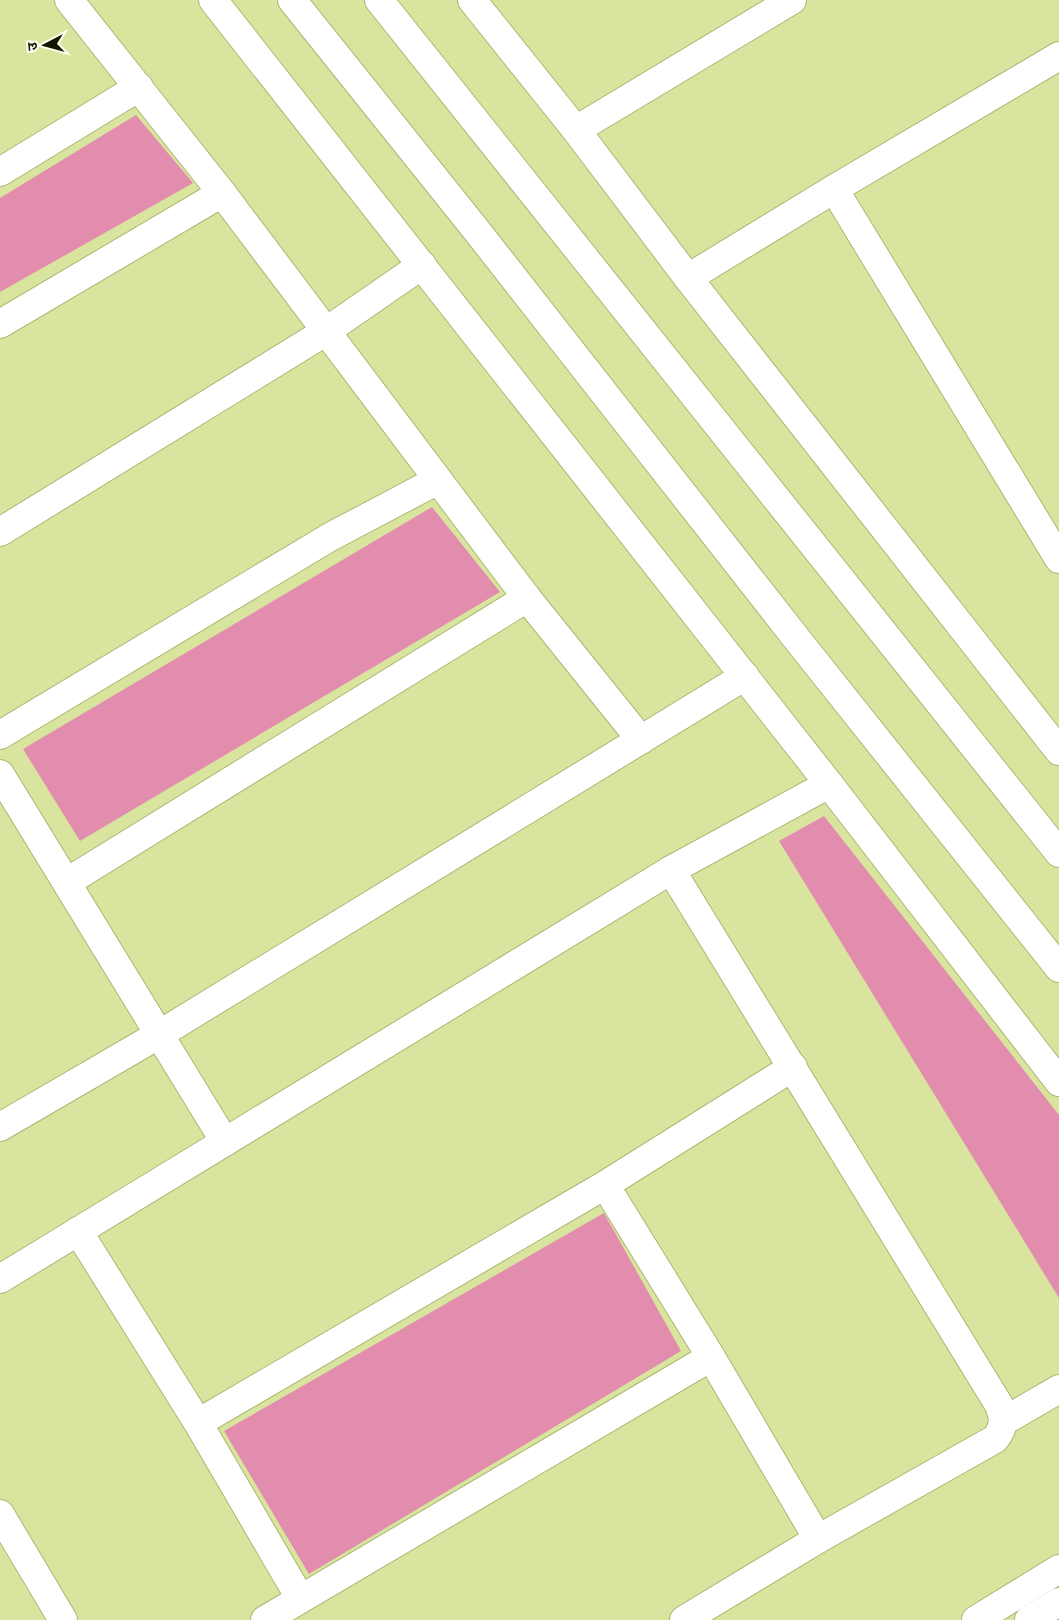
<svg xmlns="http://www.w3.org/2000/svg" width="1059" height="1620" font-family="Roboto,'Noto Sans Devanagari',sans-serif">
<rect width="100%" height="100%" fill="#d9e49e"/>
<g fill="#e38dae">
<polygon points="136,115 193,183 0,292 0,198"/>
<polygon points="432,507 500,592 80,841 23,749"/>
<polygon points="824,816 1059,1115 1059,1298 779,841"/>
<polygon points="604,1213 681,1351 309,1574 224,1431"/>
</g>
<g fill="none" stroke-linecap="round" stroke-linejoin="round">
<g stroke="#acb773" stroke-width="30">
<g id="street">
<polyline points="69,0 222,193 527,598 641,740"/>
<polyline points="213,0 829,784 1059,1082"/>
<polyline points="472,0 576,130 688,278 1059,751"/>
<polyline points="576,130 792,0"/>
<polyline points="0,172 139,87"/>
<polyline points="834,189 1059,559"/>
<polyline points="688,278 834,189 1059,56"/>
<polyline points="0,324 222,193"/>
<polyline points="0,532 325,332 422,265"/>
<polyline points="0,735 330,537 438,480"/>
<polyline points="0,774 225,1142"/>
<path d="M671,870L999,1405C1004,1418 1005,1427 995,1439L818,1539L684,1620"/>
<polyline points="67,882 527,598"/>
<polyline points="0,1127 160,1034 745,676"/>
<polyline points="605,1185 711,1357 818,1539"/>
<polyline points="78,1231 198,1423 300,1598"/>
<polyline points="0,1279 671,870 829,784"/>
<polyline points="1004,1421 1059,1389"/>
<polyline points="198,1423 605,1185 793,1067"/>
<polyline points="0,1514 63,1620"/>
<polyline points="265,1620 711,1357"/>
<polyline points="976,1620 1059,1569"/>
<polyline points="1029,1620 1059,1602"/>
</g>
</g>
<g stroke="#acb773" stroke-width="30">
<g id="secondary">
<polyline points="292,0 477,231 800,643 1059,968"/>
<polyline points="379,0 1059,853"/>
</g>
</g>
<use href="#street" stroke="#fff" stroke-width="28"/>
<use href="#secondary" stroke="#fff" stroke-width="28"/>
</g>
<g transform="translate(45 45) rotate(264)" stroke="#fcfff1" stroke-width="4" paint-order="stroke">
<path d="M0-4L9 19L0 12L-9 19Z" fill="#131600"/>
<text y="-8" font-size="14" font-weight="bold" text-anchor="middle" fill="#131600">उ</text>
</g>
</svg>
